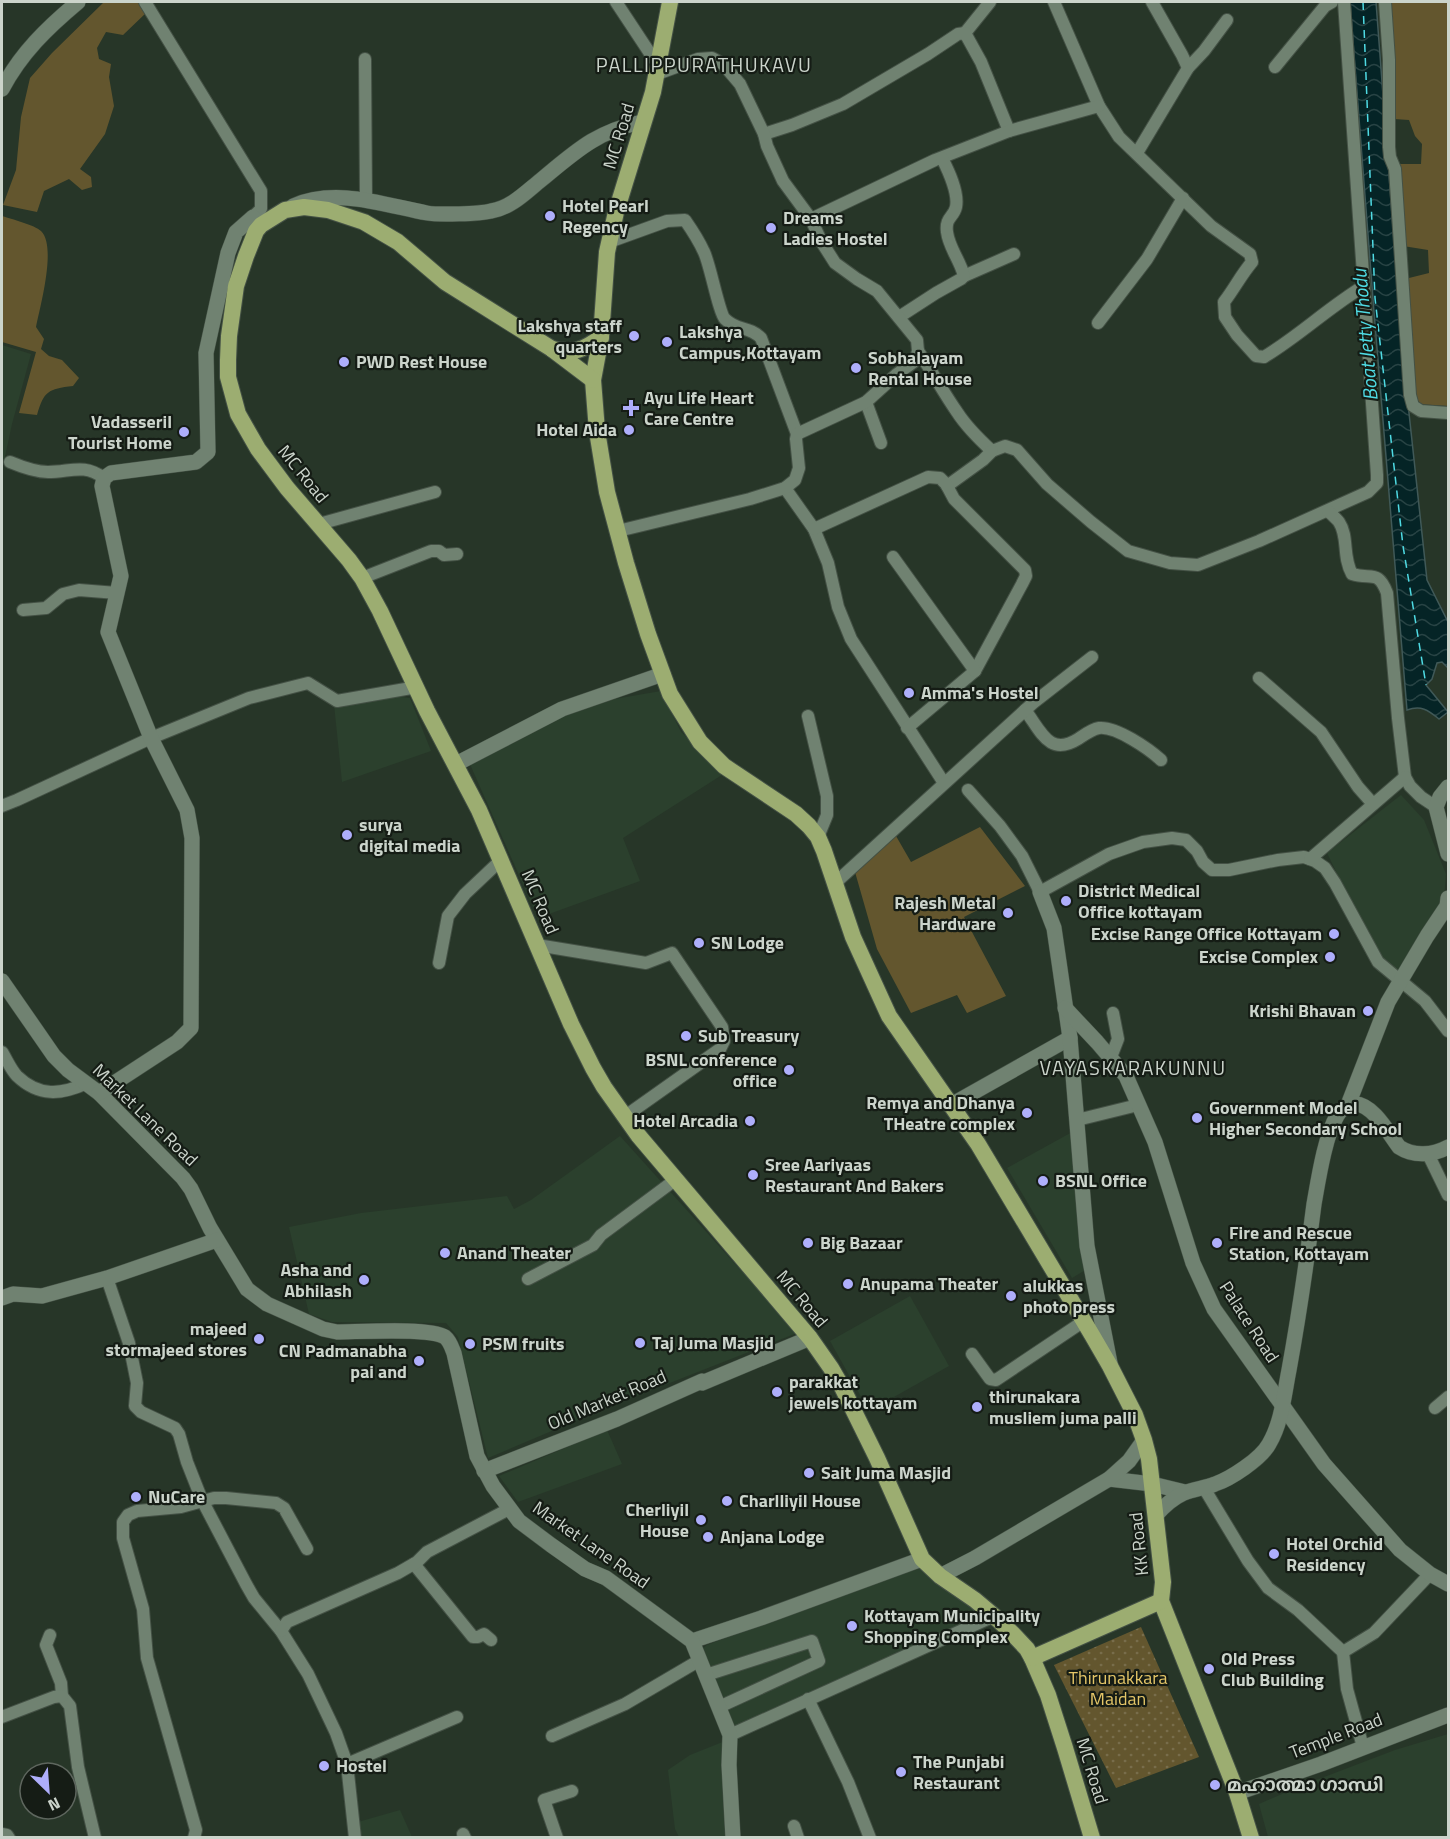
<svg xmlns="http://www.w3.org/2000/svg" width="1450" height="1839" font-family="'Titillium Web','Noto Sans Malayalam',sans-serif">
<defs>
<pattern id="park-dots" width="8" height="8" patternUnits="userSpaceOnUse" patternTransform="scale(1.5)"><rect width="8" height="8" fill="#63562e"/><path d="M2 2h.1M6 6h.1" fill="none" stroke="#786d4b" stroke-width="1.8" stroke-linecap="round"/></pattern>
<pattern id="water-waves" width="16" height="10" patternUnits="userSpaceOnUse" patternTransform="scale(1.5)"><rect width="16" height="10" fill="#052426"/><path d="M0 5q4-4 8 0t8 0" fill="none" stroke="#284344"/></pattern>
</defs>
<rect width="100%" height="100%" fill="#273628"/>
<g fill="#2b402d">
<polygon points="2,345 31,354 12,424 2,471"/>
<polygon points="661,691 681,732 725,773 623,838 640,881 538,918 469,762 558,717 603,701"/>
<polygon points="385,695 410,698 431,751 342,782 334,704"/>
<polygon points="1401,795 1424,820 1446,874 1444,899 1397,974 1380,960 1327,853"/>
<polygon points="1074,1131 1087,1269 1072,1278 1007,1168"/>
<polygon points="620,1136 737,1266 802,1331 606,1408 488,1458 458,1337 446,1323 332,1322 309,1314 289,1227 361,1213 507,1196 514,1209 531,1200"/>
<polygon points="910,1296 949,1366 869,1411 830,1341"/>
<polygon points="607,1430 622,1464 518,1502 499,1476"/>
<polygon points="915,1566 925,1569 983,1617 735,1729 702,1649 707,1645"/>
<polygon points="1448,1734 1448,1837 1268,1837 1259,1804 1298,1787 1395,1750"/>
<polygon points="725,1741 727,1837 679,1837 675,1829 668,1770 690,1755"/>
<polygon points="400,1810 412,1837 362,1837 358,1822"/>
</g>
<g fill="#63562e">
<polygon points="104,2 140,2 147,12 123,35 106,32 97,48 99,59 111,64 109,77 114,106 105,134 80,169 91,177 92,187 82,190 69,179 44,191 37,212 3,205 16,170 21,117 30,78 52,53"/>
<polygon points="1389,2 1448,2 1448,406 1417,404 1405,279 1429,273 1428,250 1403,246 1399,164 1421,164 1422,144 1415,136 1409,120 1394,119"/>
<path d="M2,216C11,219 35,225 41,231C57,246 40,307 36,327L44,339L41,349L49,356L62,360L79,378L73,386C48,389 44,391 37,415L19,413L36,352L2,342V242L3,230L2,229Z"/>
<polygon points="980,827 1025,886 964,917 1006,996 967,1013 957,995 911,1013 877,949 855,872 896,836 911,862"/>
</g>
<polygon fill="url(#park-dots)" points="1141,1627 1199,1757 1116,1788 1054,1665"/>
<path fill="url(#water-waves)" stroke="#405958" stroke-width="1.5" d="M1350,2H1376L1402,348L1427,580L1448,622V668L1442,662L1437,663L1432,679L1426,685L1448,712L1439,719C1428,710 1421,705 1407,710L1374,312Z"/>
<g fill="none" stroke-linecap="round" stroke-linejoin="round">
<polyline stroke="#4fdbe4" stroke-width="1.5" stroke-dasharray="8 6" stroke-linecap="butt" points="1363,2 1375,298 1403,546 1426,685"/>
<g stroke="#445145" stroke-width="14">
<g id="minor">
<polyline points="145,2 261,191 261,209 253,217"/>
<polyline points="616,2 659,67"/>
<path d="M1054,2L1099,106L1119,137L1211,226L1250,254L1252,262C1241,275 1234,289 1224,302L1225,317L1237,335L1256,356L1264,357C1299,336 1329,307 1364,286"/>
<polyline points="1385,2 1389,60 1389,147 1390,157 1395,169 1410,395 1413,406 1421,411 1448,413"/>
<polyline points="965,33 990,2"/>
<polyline points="365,59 366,200"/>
<polyline points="1275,67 1325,6 1332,2"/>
<polyline points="1188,68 1204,51 1227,20"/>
<polyline points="764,134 792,125 843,104 928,54 958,34 965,33 981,62 1009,131"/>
<polyline points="1137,153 1188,68 1182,55 1152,2"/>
<polyline points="811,219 935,160 1009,131 1099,106"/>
<path d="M609,242L667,221L685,220C692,230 699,241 704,252C710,264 719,313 725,319C738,332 748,325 761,338L797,434"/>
<polyline points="964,276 1014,254"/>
<path d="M899,317L936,293L961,279L964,276C960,260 949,248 947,232C945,217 954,217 956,207C959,192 948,170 942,158"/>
<polyline points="1098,323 1147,259 1183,198"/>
<path d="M918,351C932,371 943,392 957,412C966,426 980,440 992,451L1005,446L1017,450L1047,484L1091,522L1128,551L1170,563L1198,565L1259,541L1368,492L1377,483V475L1344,2"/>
<polyline points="866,402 881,443"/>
<path d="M10,462C22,467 35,472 48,472C71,472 83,463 104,478"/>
<polyline points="947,486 983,460 992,451"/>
<polyline points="785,488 814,529 828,563 838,607 851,639 944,783"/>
<path d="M1328,511C1332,515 1336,518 1339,522C1349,537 1342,556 1352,574C1371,580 1378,569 1387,593L1398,718L1405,777L1410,786L1421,797L1436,807"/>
<polyline points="319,524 435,492"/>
<polyline points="814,529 928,477 940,478 946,484 954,499 1025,570 1026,576 1022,584 975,671 907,728"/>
<polyline points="618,531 750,499 785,488 795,480 799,468 796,439 797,434 866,402 897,374 915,361 918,351 917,340 877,291 857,279 835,263 821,241 811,219 783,181 767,146 764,134 740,84 723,64 712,58 698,59 657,74"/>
<polyline points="893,557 975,671"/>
<polyline points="362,578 431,551 439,551 444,555 457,554"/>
<polyline points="23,610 46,608 63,594 79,590 117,593"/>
<polyline points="1259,678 1321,732 1358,787 1373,804"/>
<path d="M1025,710C1041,731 1049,757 1078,739C1084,735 1092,729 1099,728C1116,726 1149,749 1161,760"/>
<polyline points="808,716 827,796 827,815 818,837"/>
<polyline points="968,790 1000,826 1022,856 1040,892 1109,854 1143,842 1172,838 1186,840 1197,851 1203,862 1212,870 1229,870 1278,860 1304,857 1315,861 1325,868 1335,883 1378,962 1425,1001 1448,1031"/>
<polyline points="2,806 17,800 151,738 249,698 308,683 337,701 417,687"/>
<polyline points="1310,859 1405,777"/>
<polyline points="834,884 1033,703 1092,657"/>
<polyline points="537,945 646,963 672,953 722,1027 724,1041 720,1049 624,1117"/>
<polyline points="439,963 448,916 465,894 501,860"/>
<path d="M2,1052C7,1060 11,1070 17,1076C39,1097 61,1095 87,1083"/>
<polyline points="1111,1057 1118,1039 1113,1013"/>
<polyline points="1077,1120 1138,1105"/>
<polyline points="1428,1154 1448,1195"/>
<polyline points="107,1278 129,1343 137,1383 135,1406 141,1412 175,1428 179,1434 187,1462 202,1500 246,1584 254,1598 281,1631 308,1674 336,1733 347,1764 355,1838"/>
<polyline points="528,1279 593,1245 601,1235 675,1180"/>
<polyline points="972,1354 990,1379 996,1380 1084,1321"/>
<polyline points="1435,1408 1448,1397"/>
<polyline points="1204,1488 1248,1561 1268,1588 1298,1610 1343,1652"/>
<polyline points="414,1564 473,1637 478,1637 484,1634 491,1640"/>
<polyline points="281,1631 287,1622 398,1573 417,1562 427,1552 509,1509"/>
<polyline points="50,1635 46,1645 61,1683 62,1696 70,1706 78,1767 95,1838"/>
<polyline points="706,1675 812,1641 819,1661 719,1707"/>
<polyline points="808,1699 848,1782 870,1838"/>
<polyline points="2,1717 54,1697 62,1696"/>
<polyline points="730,1735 994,1616"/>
<polyline points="552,1736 625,1704 700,1660"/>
<polyline points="1363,1747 1347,1689 1343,1652 1374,1633 1430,1574"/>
<polyline points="347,1764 457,1717"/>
<polyline points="794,1826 798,1838"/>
<polyline points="2,1834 7,1835 9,1838"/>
<polyline points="463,1834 465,1838"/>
<polyline points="194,1838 196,1830 147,1658 143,1609 123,1538 123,1522 128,1515 137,1511 181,1507 214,1498 226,1498 276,1503 284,1508 307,1549"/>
<polyline points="557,1838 544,1800 572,1791"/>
</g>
</g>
<g stroke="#445145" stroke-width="16">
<g id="tertiary">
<path d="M293,206C336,187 384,205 427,213C438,215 480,214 491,211C511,208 526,192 541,180C576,151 597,131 642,122"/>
<polyline points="1448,787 1440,797 1436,807 1448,854"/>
<polyline points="951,1105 1070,1038"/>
<polyline points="1348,1105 1388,1002 1427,936 1447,906 1448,898"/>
<polyline points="484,1471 617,1419 702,1381 702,1383 810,1338"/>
<polyline points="692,1641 761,1618 922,1559"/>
</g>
</g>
<g stroke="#445145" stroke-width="16">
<g id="secondary">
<path d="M2,89C21,53 47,28 78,2"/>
<polyline points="456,764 562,709 663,674"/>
<polyline points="1040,892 1054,928 1059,962 1070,1038 1087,1246 1110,1363"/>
<path d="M2,981L54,1056L68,1070L99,1093L183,1178L191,1189L210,1228L247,1289L267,1304L323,1329L337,1332C358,1332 430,1327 445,1337C450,1341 452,1348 454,1353L477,1456L493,1486L519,1521L551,1545L585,1569L606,1578L692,1641L730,1735L729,1765L733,1838"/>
<polyline points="1065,1008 1097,1042 1126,1076 1155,1142 1193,1263 1214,1309 1324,1464 1400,1550 1430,1574 1448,1584"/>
<polyline points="99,1093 177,1042 191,1028 192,838 187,810 151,738 108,632 121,576 102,486 104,478 111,473 196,462 208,452 206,353 228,253 236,232 253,217 261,225"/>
<polyline points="2,1298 13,1294 42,1296 107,1278 217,1240"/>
<polyline points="1109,1479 1152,1484 1185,1492"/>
<path d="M1156,1515C1164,1506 1173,1498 1184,1493C1194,1489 1205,1488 1215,1484C1230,1479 1261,1459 1269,1444C1282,1422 1284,1395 1289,1370C1299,1315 1307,1260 1314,1204C1318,1182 1325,1135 1337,1116C1340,1110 1347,1104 1355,1104C1373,1104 1389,1134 1399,1147C1414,1157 1433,1155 1448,1147"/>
<polyline points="940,1576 975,1558 1109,1479 1129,1461 1144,1440"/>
<polyline points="1237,1793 1321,1764 1448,1715"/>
</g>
</g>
<g stroke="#445145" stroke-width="18">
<g id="trunk">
<polyline points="670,2 653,92 616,212 607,252 601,337 593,380 597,431 607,492 626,563 648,634 670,694 700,742 724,766 796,814 809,826 818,837 824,851 853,937 889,1016 978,1144 1092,1335 1110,1366 1135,1415 1144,1440 1149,1459 1163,1582 1161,1601 1237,1793 1251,1838"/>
<path d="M552,349C574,354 584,350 601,337"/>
<polyline points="593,380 552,349 445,282 398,242 364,222 328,210 304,207 285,210 261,225 256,231 246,256 236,286 229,336 228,360 228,377 238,414 258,449 287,488 349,560 362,578 380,611 427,711 479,810 571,1024 593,1068 604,1087 638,1135 810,1338 831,1368 842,1387 877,1458 922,1559 940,1576 975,1600 994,1616 1012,1633 1027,1649 1032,1658 1048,1695 1065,1748 1092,1838"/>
<polyline points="1032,1658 1161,1601"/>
</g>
</g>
<use href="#minor" stroke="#708271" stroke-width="12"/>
<use href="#tertiary" stroke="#708271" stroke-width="15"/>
<use href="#secondary" stroke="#708271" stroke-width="15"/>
<use href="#trunk" stroke="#9cad71" stroke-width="16"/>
</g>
<g fill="#aeaefb" stroke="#151c15" stroke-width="2">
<circle cx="550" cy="216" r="6"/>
<circle cx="771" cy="228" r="6"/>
<circle cx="634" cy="336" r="6"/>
<circle cx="667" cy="342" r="6"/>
<circle cx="344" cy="362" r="6"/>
<circle cx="856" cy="368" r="6"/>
<path d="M628 399h6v6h6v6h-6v6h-6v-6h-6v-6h6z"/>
<circle cx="629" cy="430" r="6"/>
<circle cx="184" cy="432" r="6"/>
<circle cx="909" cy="693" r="6"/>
<circle cx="347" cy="835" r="6"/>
<circle cx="1066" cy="901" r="6"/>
<circle cx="1008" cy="913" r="6"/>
<circle cx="1334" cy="934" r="6"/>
<circle cx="699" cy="943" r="6"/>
<circle cx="1330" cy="957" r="6"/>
<circle cx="1368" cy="1011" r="6"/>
<circle cx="686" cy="1036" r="6"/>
<circle cx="789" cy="1070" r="6"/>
<circle cx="1027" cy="1113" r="6"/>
<circle cx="1197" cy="1118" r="6"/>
<circle cx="750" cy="1121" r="6"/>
<circle cx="753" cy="1175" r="6"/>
<circle cx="1043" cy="1181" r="6"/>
<circle cx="808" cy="1243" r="6"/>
<circle cx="1217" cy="1243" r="6"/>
<circle cx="445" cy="1253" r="6"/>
<circle cx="364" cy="1280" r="6"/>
<circle cx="848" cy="1284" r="6"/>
<circle cx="1011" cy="1296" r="6"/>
<circle cx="259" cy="1339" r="6"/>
<circle cx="640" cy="1343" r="6"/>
<circle cx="470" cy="1344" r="6"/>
<circle cx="419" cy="1361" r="6"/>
<circle cx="777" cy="1392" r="6"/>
<circle cx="977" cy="1407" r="6"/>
<circle cx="809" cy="1473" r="6"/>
<circle cx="136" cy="1497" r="6"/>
<circle cx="727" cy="1501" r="6"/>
<circle cx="701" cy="1520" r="6"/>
<circle cx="708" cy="1537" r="6"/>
<circle cx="1274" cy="1554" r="6"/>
<circle cx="852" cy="1626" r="6"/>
<circle cx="1209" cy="1669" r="6"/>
<circle cx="324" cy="1766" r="6"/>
<circle cx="901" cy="1772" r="6"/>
<circle cx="1215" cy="1785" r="6"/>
</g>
<g text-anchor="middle" stroke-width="4.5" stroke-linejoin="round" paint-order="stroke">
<g font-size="18" fill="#cbd4cb" stroke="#151c15">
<text transform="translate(619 136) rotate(-73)" y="6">MC Road</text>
<text transform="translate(303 474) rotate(51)" y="6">MC Road</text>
<text transform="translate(540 902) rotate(67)" y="6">MC Road</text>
<text transform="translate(145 1115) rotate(44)" y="6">Market Lane Road</text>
<text transform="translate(802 1299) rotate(50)" y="6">MC Road</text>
<text transform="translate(1249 1322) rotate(57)" y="6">Palace Road</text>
<text transform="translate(607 1400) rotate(-23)" y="6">Old Market Road</text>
<text transform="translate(1139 1544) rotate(-96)" y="6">KK Road</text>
<text transform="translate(591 1545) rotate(35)" y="6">Market Lane Road</text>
<text transform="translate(1336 1736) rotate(-21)" y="6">Temple Road</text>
<text transform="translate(1092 1771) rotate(73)" y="6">MC Road</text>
</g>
<g font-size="18" font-weight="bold" fill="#cbd4cb" stroke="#151c15" text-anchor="start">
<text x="562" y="212">Hotel Pearl<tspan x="562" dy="21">Regency</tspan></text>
<text x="783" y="224">Dreams<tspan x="783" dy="21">Ladies Hostel</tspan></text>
<text x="622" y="332" text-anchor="end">Lakshya staff<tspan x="622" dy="21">quarters</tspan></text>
<text x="679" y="338">Lakshya<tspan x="679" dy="21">Campus,Kottayam</tspan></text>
<text x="868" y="364">Sobhalayam<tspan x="868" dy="21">Rental House</tspan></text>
<text x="356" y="368">PWD Rest House</text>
<text x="644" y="404">Ayu Life Heart<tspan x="644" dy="21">Care Centre</tspan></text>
<text x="172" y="428" text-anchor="end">Vadasseril<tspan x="172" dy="21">Tourist Home</tspan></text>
<text x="617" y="436" text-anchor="end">Hotel Aida</text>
<text x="921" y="699">Amma's Hostel</text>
<text x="359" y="831">surya<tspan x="359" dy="21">digital media</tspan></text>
<text x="1078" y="897">District Medical<tspan x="1078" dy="21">Office kottayam</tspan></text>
<text x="996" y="909" text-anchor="end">Rajesh Metal<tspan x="996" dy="21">Hardware</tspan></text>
<text x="1322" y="940" text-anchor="end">Excise Range Office Kottayam</text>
<text x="711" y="949">SN Lodge</text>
<text x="1318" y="963" text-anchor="end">Excise Complex</text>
<text x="1356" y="1017" text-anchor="end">Krishi Bhavan</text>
<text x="698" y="1042">Sub Treasury</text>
<text x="777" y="1066" text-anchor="end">BSNL conference<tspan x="777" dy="21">office</tspan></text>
<text x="1015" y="1109" text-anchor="end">Remya and Dhanya<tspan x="1015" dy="21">THeatre complex</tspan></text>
<text x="1209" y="1114">Government Model<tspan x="1209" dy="21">Higher Secondary School</tspan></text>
<text x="738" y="1127" text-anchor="end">Hotel Arcadia</text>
<text x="765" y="1171">Sree Aariyaas<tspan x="765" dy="21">Restaurant And Bakers</tspan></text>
<text x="1055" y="1187">BSNL Office</text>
<text x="1229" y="1239">Fire and Rescue<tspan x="1229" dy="21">Station, Kottayam</tspan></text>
<text x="820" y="1249">Big Bazaar</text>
<text x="457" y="1259">Anand Theater</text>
<text x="352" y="1276" text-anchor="end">Asha and<tspan x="352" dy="21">Abhilash</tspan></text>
<text x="860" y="1290">Anupama Theater</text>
<text x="1023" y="1292">alukkas<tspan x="1023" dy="21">photo press</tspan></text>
<text x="247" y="1335" text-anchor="end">majeed<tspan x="247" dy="21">stormajeed stores</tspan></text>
<text x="652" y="1349">Taj Juma Masjid</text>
<text x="482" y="1350">PSM fruits</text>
<text x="407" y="1357" text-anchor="end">CN Padmanabha<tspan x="407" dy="21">pai and</tspan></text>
<text x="789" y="1388">parakkat<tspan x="789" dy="21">jewels kottayam</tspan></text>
<text x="989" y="1403">thirunakara<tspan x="989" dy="21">musliem juma palli</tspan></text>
<text x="821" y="1479">Sait Juma Masjid</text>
<text x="148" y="1503">NuCare</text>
<text x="739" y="1507">Charlliyil House</text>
<text x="689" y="1516" text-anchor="end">Cherliyil<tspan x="689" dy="21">House</tspan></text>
<text x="720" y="1543">Anjana Lodge</text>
<text x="1286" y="1550">Hotel Orchid<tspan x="1286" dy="21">Residency</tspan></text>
<text x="864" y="1622">Kottayam Municipality<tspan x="864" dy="21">Shopping Complex</tspan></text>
<text x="1221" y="1665">Old Press<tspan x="1221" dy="21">Club Building</tspan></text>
<text x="913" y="1768">The Punjabi<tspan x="913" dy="21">Restaurant</tspan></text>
<text x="336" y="1772">Hostel</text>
<text x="1227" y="1791">മഹാത്മാ ഗാന്ധി</text>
</g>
<g font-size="18" fill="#e4c668" stroke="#151c15">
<text x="1118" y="1684">Thirunakkara<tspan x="1118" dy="21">Maidan</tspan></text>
</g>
<g font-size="20" letter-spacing="1.5" fill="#cbd4cb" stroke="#151c15">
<text x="704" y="72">PALLIPPURATHUKAVU</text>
<text x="1133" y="1075">VAYASKARAKUNNU</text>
</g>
<g font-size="20" font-style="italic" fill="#4fdbe4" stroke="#151c15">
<text transform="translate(1365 335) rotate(-95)" y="7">Boat Jetty Thodu</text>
</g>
</g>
<rect width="1450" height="1839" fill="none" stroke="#cbd4cb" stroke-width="6"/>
<g transform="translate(48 1791) rotate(155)"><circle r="28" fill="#151c15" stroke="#5e665e" stroke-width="1.5"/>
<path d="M0-4.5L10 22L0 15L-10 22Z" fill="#aeaefb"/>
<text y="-9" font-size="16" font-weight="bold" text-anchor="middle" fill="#cbd4cb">N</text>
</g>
</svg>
